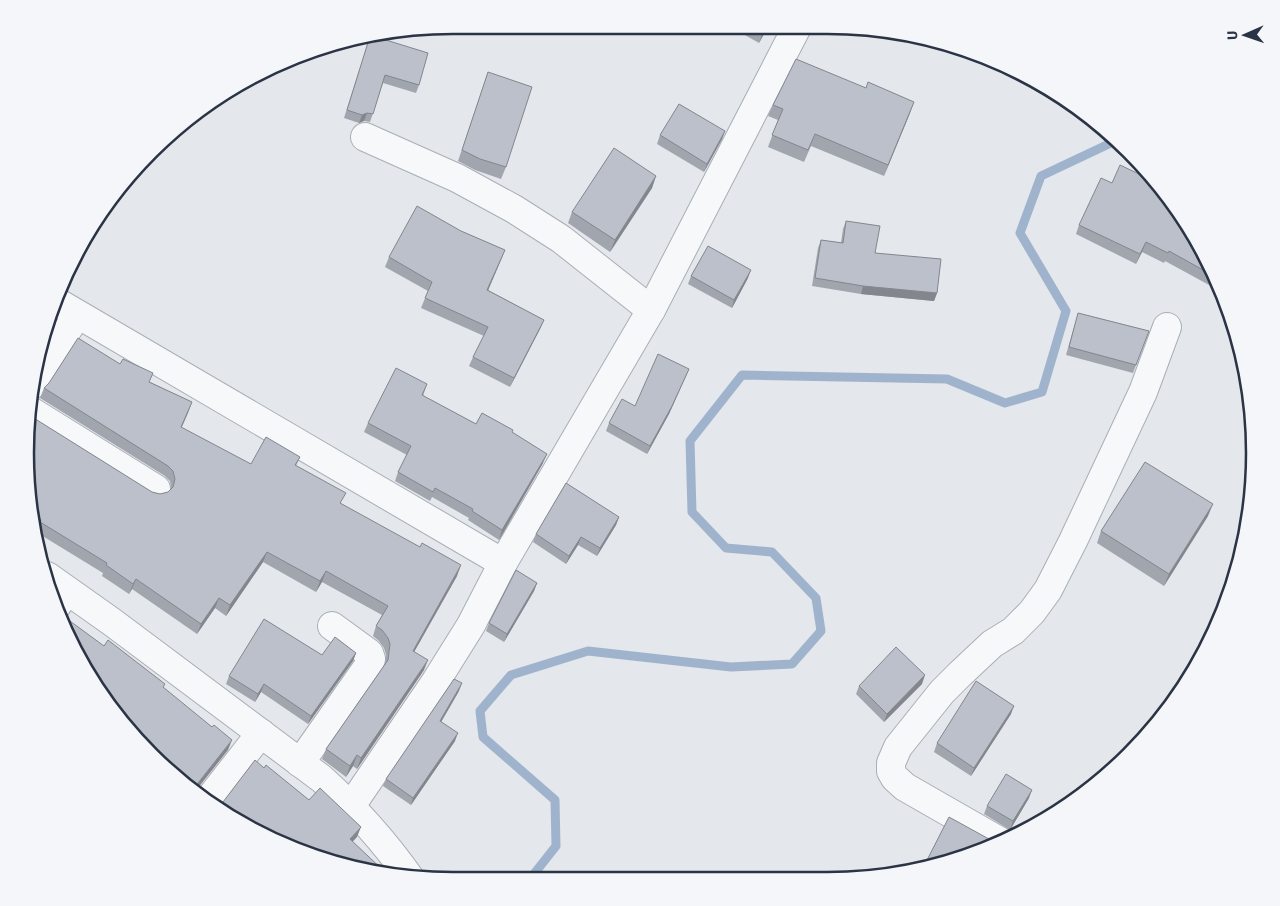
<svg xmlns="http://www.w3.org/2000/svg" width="1280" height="906" font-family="'Fira Sans',sans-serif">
<rect width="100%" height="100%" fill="#e4e7ec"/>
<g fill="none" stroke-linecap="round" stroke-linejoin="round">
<polyline stroke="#9fb4cc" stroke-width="9" points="530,879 556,846 555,800 483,737 480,711 511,675 588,651 731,667 792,664 821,631 816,598 772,552 726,548 692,512 690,441 742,375 947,379 1005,403 1042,392 1066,311 1020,233 1041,176 1113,142"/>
<g stroke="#a9aeb7" stroke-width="30">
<g id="minor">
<polyline points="365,137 457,178 514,209 561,239 651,310"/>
<polyline points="57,302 503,563"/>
<polyline points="32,385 77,315"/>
<polyline points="29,410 156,489"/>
<polyline points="55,608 67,591"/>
<polyline points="300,763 369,665 371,659 369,653 332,626"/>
<polyline points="207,802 261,733"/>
<polyline points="351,806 436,681 471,625 503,563 651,310 798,25"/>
<polyline points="1001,842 905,787 895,778 891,771 891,763 898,747 942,692 960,674 992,644 1013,631 1032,612 1048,590 1073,541 1143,392 1167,327"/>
</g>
</g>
<g stroke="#a9aeb7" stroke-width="30">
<path id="tertiary" d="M47,576L112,622L322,779C355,809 384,841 410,878"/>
</g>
<use href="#minor" stroke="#f7f8fa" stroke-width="28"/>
<use href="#tertiary" stroke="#f7f8fa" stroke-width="28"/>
</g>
<g fill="#a1a5ae">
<polygon points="727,25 769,25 759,43"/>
<polygon points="883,31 895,32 893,36"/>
<polygon points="370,36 419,85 416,93 383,83 370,122 364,121 359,123 344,118"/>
<polygon points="488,72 506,167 501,179 475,170 458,161"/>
<polygon points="773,105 910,113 884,176 811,146 804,162 768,147 778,120 768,116"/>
<polygon points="725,131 722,139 704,172 657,144 660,135"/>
<polygon points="656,176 652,188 610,252 568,223 572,212"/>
<polygon points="846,221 875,253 937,293 934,301 861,294 812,286 818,248 821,240 841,243 843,229"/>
<polygon points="1079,225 1198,239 1222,292 1165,261 1164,263 1142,252 1136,264 1076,234"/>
<polygon points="461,231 505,250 488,290 544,320 540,329 510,387 469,366 473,357 484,336 421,308 428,291 385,267 389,257"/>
<polygon points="691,276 748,278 732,308 688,284"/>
<polygon points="1078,313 1149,331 1133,373 1066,355"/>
<polygon points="689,369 669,414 647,454 606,431 609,423 635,406"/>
<polygon points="150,382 192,402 181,428 251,464 300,457 296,466 342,504 457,576 414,652 424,670 357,769 353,766 346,777 322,759 326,749 385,664 386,655 384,648 379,641 373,636 376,626 382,615 322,582 316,592 263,562 226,616 215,608 197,634 132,589 129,594 102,576 103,573 36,532 37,530 34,528 29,509 152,492 160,494 168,492 171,488 170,481 165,476 40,398 44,388"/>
<polygon points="427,384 423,396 476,424 512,432 543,463 499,540 468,520 469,518 432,497 430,501 395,481 398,472 407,455 364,432 368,423"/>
<polygon points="1208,516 1164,586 1097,543 1101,531"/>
<polygon points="619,517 616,525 597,556 578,545 566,564 533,542 536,534"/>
<polygon points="537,583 534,591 504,642 486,631 489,623"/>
<polygon points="356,653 353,661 308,724 261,692 255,702 226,684 229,676 322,655"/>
<polygon points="922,684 884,722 856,694 859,686"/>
<polygon points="459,691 441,722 455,741 411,805 383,786 386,779"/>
<polygon points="1011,714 971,776 934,752 937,743"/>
<polygon points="1029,798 1010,830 984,814 987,806"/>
</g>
<g fill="#83868d">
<polygon points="768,25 769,25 759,43 762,35"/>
<polygon points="914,102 910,113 884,176 888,165"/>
<polygon points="367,113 364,121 359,123 362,115"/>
<polygon points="725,131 722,139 704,172 707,164"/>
<polygon points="656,176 652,188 610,252 615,240"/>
<polygon points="1146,242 1142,252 1136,264 1140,254"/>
<polygon points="505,250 501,260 484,300 487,290"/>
<polygon points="751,270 748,278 732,308 734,300"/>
<polygon points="863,286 937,293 934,301 861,294"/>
<polygon points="544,320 540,329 510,387 514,378"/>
<polygon points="689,369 669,414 647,454 650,446"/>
<polygon points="192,402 188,413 177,438 181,427"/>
<polygon points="547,454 543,463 499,540 502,530"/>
<polygon points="1213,504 1208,516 1164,586 1169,574"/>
<polygon points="619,517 616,525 597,556 600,548"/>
<polygon points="581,537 578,545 566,564 569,556"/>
<polygon points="267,552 263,562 226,616 230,605"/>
<polygon points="461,565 457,576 409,661 413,651"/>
<polygon points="326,571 322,582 316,592 320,581"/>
<polygon points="136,579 132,589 129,594 133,584"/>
<polygon points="537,583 534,591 504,642 507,634"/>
<polygon points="219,598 215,608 197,634 201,624"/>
<polygon points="356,653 353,661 308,724 311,716"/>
<polygon points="428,660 424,670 357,769 361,758"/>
<polygon points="925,675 922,684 884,722 887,714"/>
<polygon points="462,683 459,691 437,729 440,721"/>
<polygon points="264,684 261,692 255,702 258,694"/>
<polygon points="1014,706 1011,714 971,776 974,768"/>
<polygon points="458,733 455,741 411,805 413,798"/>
<polygon points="232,740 228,750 194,793 198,783"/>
<polygon points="357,755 353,766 346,777 350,766"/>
<polygon points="1032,790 1029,798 1010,830 1013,821"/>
<polygon points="361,827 357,837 346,849 350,839"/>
</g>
<g fill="#bbc0ca" stroke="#83868d">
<polygon points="744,25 768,25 762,35"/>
<polygon points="370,36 373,36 428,53 419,85 385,75 373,114 367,113 362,115 347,110"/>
<polygon points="796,59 866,88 868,82 914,102 888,165 815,134 808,150 772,135 783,109 773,105"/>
<polygon points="488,72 532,87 506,167 480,159 462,150"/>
<polygon points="679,104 725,131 707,164 660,135"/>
<polygon points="614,148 656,176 615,240 572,212"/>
<polygon points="1120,165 1139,174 1144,167 1149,171 1198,239 1214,276 1169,251 1168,253 1146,242 1140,254 1079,225 1101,178 1112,183"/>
<polygon points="417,206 461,231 505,250 487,290 544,320 514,378 473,357 488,327 425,298 432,282 389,257"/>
<polygon points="846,221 880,226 875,253 941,259 937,293 863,286 815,278 821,240 843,243"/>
<polygon points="708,246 751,270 734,300 691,276"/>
<polygon points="1078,313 1149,331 1136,365 1069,347"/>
<polygon points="78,338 120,364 123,359 153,373 149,382 192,402 181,427 251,464 266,437 300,457 295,465 346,493 340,503 420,547 422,543 461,565 413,651 428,660 361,758 357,755 350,766 326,749 388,660 390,644 388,638 382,630 376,626 388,606 326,571 320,581 267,552 230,605 219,598 201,624 136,579 133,584 106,565 107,563 40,522 41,520 30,512 29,509 29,415 152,492 160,494 168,492 173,487 175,479 173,471 168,466 44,388 49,383"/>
<polygon points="658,354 689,369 672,406 650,446 609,423 622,399 635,406"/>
<polygon points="396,368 427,384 422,395 476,424 482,413 513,430 512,432 547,454 502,530 472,511 473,509 435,488 433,492 398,472 411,446 368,423"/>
<polygon points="1145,462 1213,504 1169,574 1101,531"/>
<polygon points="566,483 619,517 600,548 581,537 569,556 536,534"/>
<polygon points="516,570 537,583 507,634 489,623"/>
<polygon points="57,613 59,613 104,646 108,640 165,684 163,687 212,727 214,725 232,740 198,783 195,790 196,795 193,793 131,735 58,617"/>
<polygon points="264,619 322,655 335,637 356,653 311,716 264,684 258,694 229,676"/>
<polygon points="896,647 925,675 887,714 859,686"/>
<polygon points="454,679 462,683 440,721 458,733 413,798 386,779"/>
<polygon points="976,681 1014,706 974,768 937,743"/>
<polygon points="255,760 264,768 266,765 309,800 320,788 361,827 350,839 387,874 342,866 264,837 215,807 223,802"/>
<polygon points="1006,774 1032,790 1013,821 987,806"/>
<polygon points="949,817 998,844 991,848 924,866"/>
</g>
<path d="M0 0H1280V906H0ZM453 34H827A419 419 0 0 1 1246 453V453A419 419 0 0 1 827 872H453A419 419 0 0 1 34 453V453A419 419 0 0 1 453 34Z" fill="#f4f6f9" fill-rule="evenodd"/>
<path fill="none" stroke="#2b3445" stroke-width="2.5" d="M453 34H827A419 419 0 0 1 1246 453V453A419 419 0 0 1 827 872H453A419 419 0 0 1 34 453V453A419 419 0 0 1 453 34Z"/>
<g transform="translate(1245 35) rotate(268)" stroke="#f4f6f9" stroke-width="4" paint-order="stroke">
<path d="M0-4L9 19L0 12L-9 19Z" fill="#2b3445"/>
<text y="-8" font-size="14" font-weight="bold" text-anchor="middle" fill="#2b3445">U</text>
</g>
</svg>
